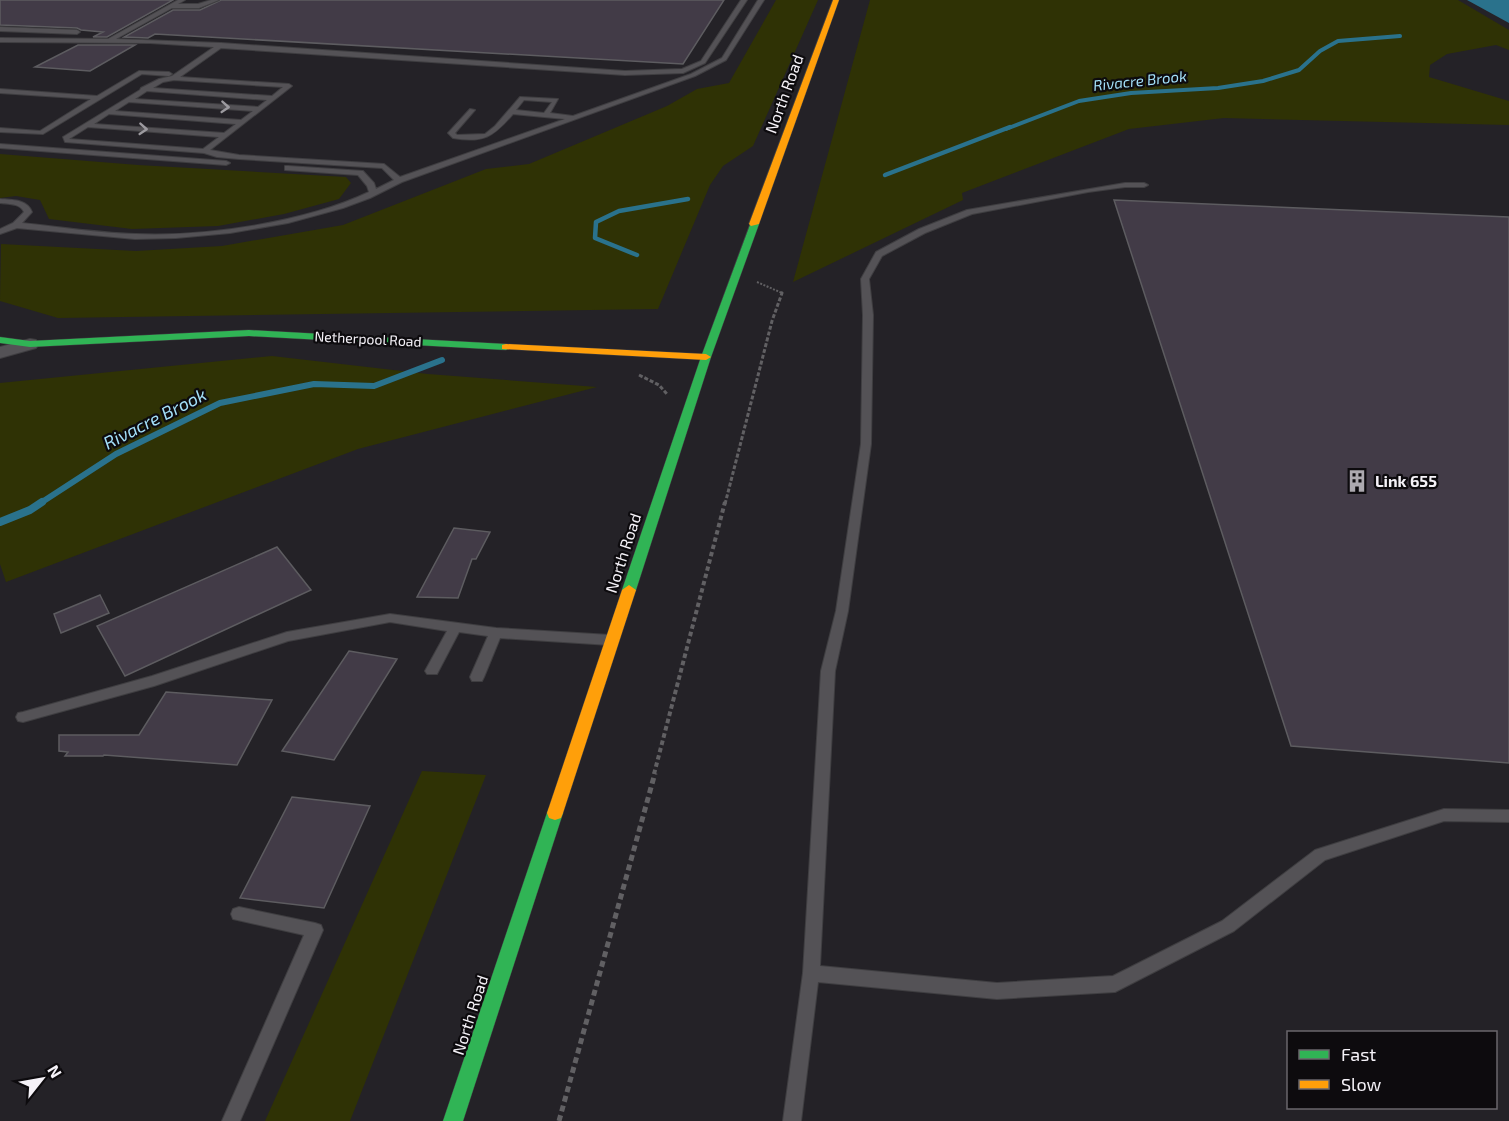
<svg xmlns="http://www.w3.org/2000/svg" width="1509" height="1121" font-family="'Exo 2',sans-serif">
<rect width="100%" height="100%" fill="#242227"/>
<g fill="#2f3205">
<polygon points="776,0 818,0 753,146 723,166 710,185 658,309 58,318 0,301 1,244 136,251 222,246 343,225 486,169 529,164 667,106 697,89 729,83"/>
<polygon points="870,0 1458,0 1509,30 1509,50 1496,45 1447,54 1430,65 1429,77 1509,101 1509,125 1224,118 1129,129 962,193 963,200 793,282"/>
<polygon points="0,154 138,165 346,177 351,183 339,199 284,214 218,226 132,229 49,219 40,200 16,196 0,198"/>
<polygon points="272,356 428,374 597,387 358,449 6,582 0,564 0,383"/>
<polygon points="422,771 486,775 350,1121 265,1121"/>
</g>
<polygon fill="#2a728c" points="1467,0 1509,0 1509,23"/>
<g fill="none" stroke-linecap="round" stroke-linejoin="round">
<polyline stroke="#2a728c" stroke-width="4" points="1006,129 1079,101 1131,93 1218,88 1263,81 1299,70 1320,51 1338,41 1400,36"/>
<g stroke="#2a728c" stroke-width="4.5">
<polyline points="885,175 1010,127"/>
<polyline points="637,255 595,238 596,222 619,211 688,199"/>
</g>
<polyline stroke="#2a728c" stroke-width="6" points="39,504 116,454 220,403 314,384 374,386 442,360"/>
<polyline stroke="#2a728c" stroke-width="8" points="0,522 30,510 42,502"/>
</g>
<g fill="#423b47" stroke="#5d5c60" stroke-width="1.5">
<polygon points="0,0 173,0 107,37 93,37 103,32 81,30 77,28 0,25"/>
<polygon points="221,0 724,0 683,64 155,34 148,38 124,37 173,10 200,10"/>
<polygon points="78,45 135,45 90,71 35,67"/>
<polygon points="1114,200 1509,217 1509,763 1291,746"/>
<polygon points="454,528 490,532 476,559 472,559 458,598 417,597"/>
<polygon points="277,547 311,590 125,676 97,626"/>
<polygon points="100,595 109,613 61,633 54,614"/>
<polygon points="349,651 397,659 334,760 282,751"/>
<polygon points="166,692 272,700 237,765 104,755 103,756 65,756 68,752 59,751 59,735 139,735"/>
<polygon points="292,797 370,806 324,908 240,898"/>
</g>
<g fill="none" stroke-linecap="round" stroke-linejoin="round">
<g stroke="#3f3e41" stroke-width="2">
<g id="lane">
<path d="M178,0H185L178,4H198L211,0H219L199,8H172L116,39L221,43L625,71L682,69L701,61L741,0H747L705,63L683,73L625,75L221,48L180,77L289,84L292,86L210,150L239,155L384,164L400,177L565,119L513,114C493,137 484,143 453,138L448,133L470,109L475,110L455,133L457,135L485,134L495,126L520,97L558,99L550,113L573,116L691,74L722,58L758,0H764L726,60L695,76L402,182L370,198L343,208L288,223L230,233L176,238L135,239L17,228L0,234V229L13,223L24,212C20,203 8,204 0,203V199C12,200 27,199 32,212L22,223C60,227 98,233 136,234C206,237 306,222 369,192L367,186L358,175L285,170V166H288L363,171L374,183L376,189L394,180L382,168L239,159L217,157L204,153L65,142L63,137L140,90L141,88L159,79L172,76L214,47L150,43L0,42V38L108,39ZM174,80L283,87L272,96L153,88L163,82ZM147,91L267,100L258,107L135,99ZM524,100L552,102L544,113L516,110ZM129,102L253,111L241,120L115,111ZM109,114L236,124L224,133L94,124ZM88,127L219,137L203,149L69,139Z"/>
<polygon points="0,27 77,30 80,32 77,34 0,31"/>
<polygon points="139,71 169,72 172,74 169,76 142,74 43,134 0,132 0,128 40,131 91,99 0,93 0,89 97,96"/>
<polygon points="0,144 226,161 230,163 226,165 0,148"/>
<polygon points="1125,183 1144,183 1148,185 1144,187 1125,187 1088,192 972,214 925,233 882,256 869,279 873,315 871,444 848,611 835,671 820,966 997,983 1113,976 1222,921 1315,850 1444,809 1509,810 1509,822 1444,821 1325,860 1234,931 1115,992 997,999 818,982 801,1121 783,1121 803,973 821,671 836,611 861,444 863,315 861,279 876,252 919,229 967,210"/>
<polygon points="390,614 496,628 610,635 615,637 616,640 615,643 610,645 500,638 484,677 482,681 472,681 470,677 488,636 459,632 437,674 427,674 425,671 447,631 390,622 288,641 154,686 23,722 18,721 16,717 18,713 23,712 152,676 287,632"/>
<polygon points="239,907 315,923 321,925 323,930 240,1121 222,1121 304,935 233,919 231,914 233,909"/>
</g>
</g>
<g stroke="#3f3e41" stroke-width="2">
<polygon id="street" points="30,339 36,340 39,344 36,348 0,358 0,347"/>
</g>
<g stroke="#3f3e41" stroke-width="1">
<g id="fast">
<polygon points="751,222 759,224 711,357 636,590 634,593 624,593 622,590 701,357"/>
<polygon points="249,330 506,344 511,347 506,350 249,336 30,347 0,343 0,337 30,341"/>
<polygon points="555,806 561,808 563,813 463,1121 443,1121 547,813 549,808"/>
</g>
</g>
<g stroke="#3f3e41" stroke-width="1">
<g id="slow">
<polygon points="833,0 839,0 759,224 751,226 749,224"/>
<polygon points="506,344 706,354 711,357 706,360 502,349 502,345"/>
<polygon points="629,585 636,590 563,813 561,818 555,820 549,818 547,813 622,590"/>
</g>
</g>
<polyline stroke="#616063" stroke-width="2" stroke-dasharray="2 1.5" stroke-linecap="butt" points="757,282 782,293"/>
<g stroke="#616063" stroke-width="3" stroke-dasharray="4 2" stroke-linecap="butt">
<polyline points="639,375 659,385 667,394"/>
<polyline points="725,504 772,321 782,293 779,292"/>
</g>
<polyline stroke="#616063" stroke-width="4" stroke-dasharray="4.5 3" stroke-linecap="butt" points="654,774 725,502"/>
<polyline stroke="#616063" stroke-width="5" stroke-dasharray="6 4" stroke-linecap="butt" points="559,1121 655,773"/>
<use href="#lane" fill="#545256" fill-rule="evenodd"/>
<use href="#street" fill="#545256" fill-rule="evenodd"/>
<use href="#fast" fill="#30b455" fill-rule="evenodd"/>
<use href="#slow" fill="#ff9f0a" fill-rule="evenodd"/>
</g>
<defs><path id="oneway-chevron" d="M-2-3.5L2.5 0L-2 3.5" fill="none" stroke-width="1.6" stroke-linecap="round" stroke-linejoin="round" transform="scale(1.5)"/></defs>
<g stroke="#9c9a9f">
<use href="#oneway-chevron" transform="translate(225 107) rotate(4)"/>
<use href="#oneway-chevron" transform="translate(143 129) rotate(4)"/>
</g>
<defs>
<g id="building-bare" transform="scale(1.8)"><path d="M-4-6H4V6H1V3H-1V6H-4ZM-2.5-4.3h1.7v1.8h-1.7ZM.8-4.3h1.7v1.8H.8ZM-2.5-1h1.7V.8h-1.7ZM.8-1h1.7V.8H.8Z" fill="#aca9af" stroke="#0d0b0e" stroke-width="2.5" paint-order="stroke"/></g>
</defs>
<g fill-rule="evenodd">
<use href="#building-bare" x="1357" y="481"/>
</g>
<g text-anchor="middle" stroke-width="4.5" stroke-linejoin="round" paint-order="stroke">
<g font-size="14" fill="#f5f2f8" stroke="#0d0b0e">
<text transform="translate(368 339) rotate(3)" y="5">Netherpool Road</text>
</g>
<g font-size="15" font-style="italic" fill="#a3dff8" stroke="#0d0b0e">
<text transform="translate(1140 81) rotate(-6)" y="5">Rivacre Brook</text>
</g>
<g font-size="16" fill="#f5f2f8" stroke="#0d0b0e">
<text transform="translate(784 94) rotate(-70)" y="6">North Road</text>
<text transform="translate(623 553) rotate(-72)" y="6">North Road</text>
<text transform="translate(470 1015) rotate(-72)" y="6">North Road</text>
</g>
<g font-size="16" font-weight="bold" fill="#f5f2f8" stroke="#0d0b0e" text-anchor="start">
<text x="1375" y="487">Link 655</text>
</g>
<g font-size="18" font-style="italic" fill="#a3dff8" stroke="#0d0b0e">
<text transform="translate(155 419) rotate(-27)" y="6">Rivacre Brook</text>
</g>
</g>
<rect x="1287" y="1031" width="210" height="78" fill="#0d0b0e" stroke="#6a676c" stroke-width="1.5"/>
<rect x="1299" y="1050" width="30" height="9" fill="#30b455" stroke="#6a676c" stroke-width="1.5"/>
<text x="1341" y="1061" font-size="18" fill="#f5f2f8">Fast</text>
<rect x="1299" y="1080" width="30" height="9" fill="#ff9f0a" stroke="#6a676c" stroke-width="1.5"/>
<text x="1341" y="1091" font-size="18" fill="#f5f2f8">Slow</text>
<g transform="translate(42 1079) rotate(59)" stroke="#0d0b0e" stroke-width="4.5" paint-order="stroke">
<path d="M0-4.5L10 22L0 15L-10 22Z" fill="#f5f2f8"/>
<text y="-9" font-size="16" font-weight="bold" text-anchor="middle" fill="#f5f2f8">N</text>
</g>
</svg>
